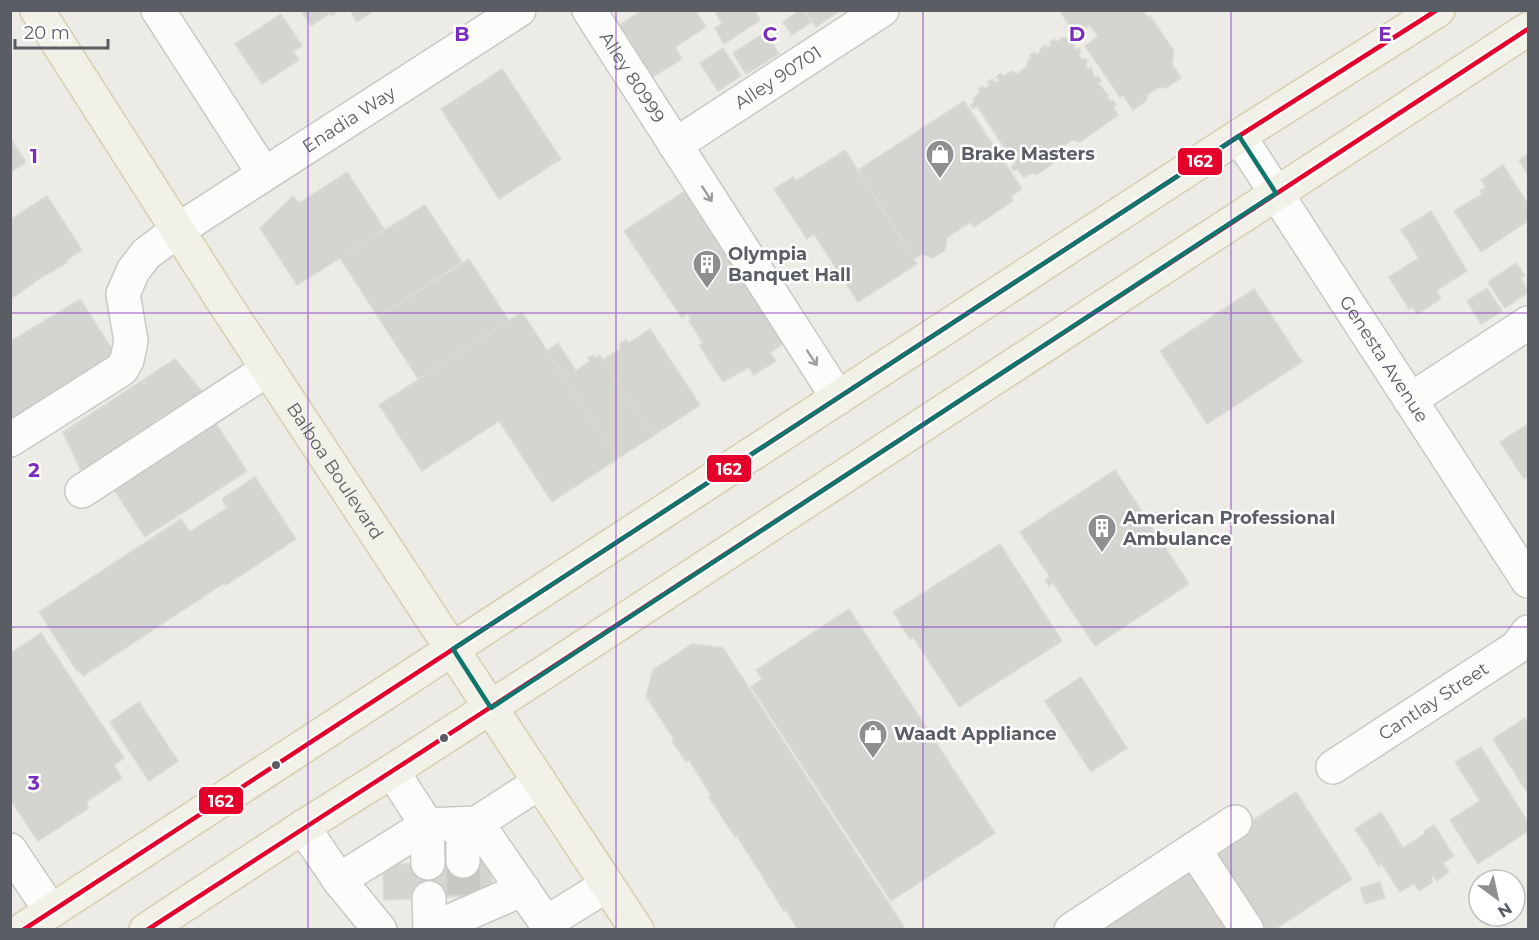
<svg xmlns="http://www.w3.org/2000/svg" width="1539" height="940" font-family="Montserrat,sans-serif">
<rect width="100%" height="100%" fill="#ecebe5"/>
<g fill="#d4d4d0" stroke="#dcdad4" stroke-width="1.5">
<polygon points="301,10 340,10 332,16 330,13 311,26"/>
<polygon points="350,10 375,10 357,22"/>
<polygon points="643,10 695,10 706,27 675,47 682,59 651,78 618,26"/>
<polygon points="714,10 754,10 760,20 724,44 715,28 722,24"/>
<polygon points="800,10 803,10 811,22 792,35 783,22"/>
<polygon points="805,10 841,10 816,27"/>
<polygon points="1059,10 1141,10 1148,17 1150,16 1174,51 1172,64 1181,78 1166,88 1159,87 1148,94 1146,101 1133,110 1123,95 1120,97 1085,46 1098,36 1090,25 1076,35"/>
<polygon points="281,14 302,46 293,51 299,60 262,84 235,44"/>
<polygon points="766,32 779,54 746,74 733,53"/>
<polygon points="1064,37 1070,40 1072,38 1075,43 1073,44 1076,50 1079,48 1081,52 1079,54 1082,60 1085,58 1088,62 1085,64 1088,69 1091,67 1094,78 1098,76 1101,81 1098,83 1109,96 1107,97 1110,102 1113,100 1116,105 1113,107 1118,115 1080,142 1072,140 1063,146 1064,152 1056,157 1058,160 1036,175 1034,172 1024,177 1017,169 1014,171 1011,166 1015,164 977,106 973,109 970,105 974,103 974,98 980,92 978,89 982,86 984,89 990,85 988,82 992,79 995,83 999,80 996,77 1001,73 1004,76 1011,71 1017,74 1027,66 1028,61 1032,58 1030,55 1034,52 1036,55 1041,51 1040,49 1045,45 1047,48 1052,45 1050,42 1054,39 1056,42"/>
<polygon points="723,48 741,76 718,91 700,63"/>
<polygon points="502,69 561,159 499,199 441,109"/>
<polygon points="964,101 1022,189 1011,196 1013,201 974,227 971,222 947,237 945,250 933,258 921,254 914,259 858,170"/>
<polygon points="10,138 26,162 10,173"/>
<polygon points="845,150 917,264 858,302 814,234 807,239 774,189 793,177 796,181"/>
<polygon points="1528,154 1528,175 1519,160"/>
<polygon points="1503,165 1528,204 1528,221 1481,252 1454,211 1482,194 1480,191 1486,187 1481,180"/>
<polygon points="347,172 385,230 297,285 260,228 293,196 300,203"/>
<polygon points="685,191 742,279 747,278 784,343 770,353 776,361 754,375 749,367 723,382 699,345 703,343 689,321 691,319 687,314 682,318 624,231"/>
<polygon points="47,196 82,250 67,260 68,262 34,282 34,283 10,299 10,220"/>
<polygon points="425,205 462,262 378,317 340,258"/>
<polygon points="1431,211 1467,271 1436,291 1441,299 1417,314 1413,307 1409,309 1389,277 1419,258 1401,230"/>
<polygon points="469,259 509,321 419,380 378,317"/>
<polygon points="1516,263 1525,275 1521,278 1528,292 1505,308 1488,282"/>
<polygon points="1487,288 1502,311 1481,324 1467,301"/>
<polygon points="1254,289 1302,362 1207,424 1160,351"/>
<polygon points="80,299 115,354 10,421 10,342"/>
<polygon points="522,312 617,459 552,502 499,421 422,471 379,405"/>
<polygon points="650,329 700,405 653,436 603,360 621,348 619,344 626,340 629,343"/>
<polygon points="558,343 576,371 590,361 588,358 594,355 596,358 600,355 653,436 617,459 547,351"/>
<polygon points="175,359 205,395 156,420 159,424 140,438 137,433 83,475 63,432"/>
<polygon points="214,421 247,471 145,537 113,488"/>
<polygon points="1528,424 1528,476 1524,479 1500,442"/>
<polygon points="1115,470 1189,584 1095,646 1053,583 1049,586 1045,580 1050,577 1020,532"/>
<polygon points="255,477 296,539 226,585 224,583 83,676 78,670 77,671 39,612 181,519 190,532 227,508 222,499"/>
<polygon points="1000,544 1062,641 959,707 913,637 910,639 893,612"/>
<polygon points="849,609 995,833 891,901 751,687 762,679 756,670"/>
<polygon points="41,633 124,758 114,765 122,778 86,802 89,808 38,841 10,799 10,654"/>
<polygon points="692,644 723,648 906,930 798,930 786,910 784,911 737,836 735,837 709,797 711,795 689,760 686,762 672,741 674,739 646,696 653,670"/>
<polygon points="1081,677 1127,748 1091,772 1045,701"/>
<polygon points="139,702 178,761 149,781 110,722"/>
<polygon points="1525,718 1528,724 1528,794 1493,739"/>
<polygon points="1481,747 1528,822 1528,831 1478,864 1450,820 1480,801 1455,762"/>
<polygon points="1296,792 1352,879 1274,930 1266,930 1211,847"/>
<polygon points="1381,812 1403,848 1425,834 1424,831 1434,825 1454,856 1443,863 1449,872 1437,881 1433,876 1431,878 1433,882 1419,891 1414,883 1400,892 1382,864 1379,866 1355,829"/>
<polygon points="491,860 493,895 384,900 383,865"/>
<polygon points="1187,861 1231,930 1171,930 1169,927 1165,930 1108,930 1100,917"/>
<polygon points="1380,882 1385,898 1365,904 1360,888"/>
</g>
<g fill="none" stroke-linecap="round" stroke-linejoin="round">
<polyline stroke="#c8c8c5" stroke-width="33" stroke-dasharray="33 16" stroke-linecap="butt" points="463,861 464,897"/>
<g stroke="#c8c9c7" stroke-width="36">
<g id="minor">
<polyline points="158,10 264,174"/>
<path id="s1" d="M589,10L838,398"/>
<path id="s2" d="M1239,136L1528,581"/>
<path id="s3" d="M675,145L882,10"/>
<polyline points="1410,400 1528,323"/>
<path id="s4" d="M10,440L122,369L127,360L131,341L123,294L133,271L146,254L178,230L519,10"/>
<polyline points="82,491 268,369"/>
<path id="s5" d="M1333,767L1517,647L1528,632"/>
<polyline points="540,782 477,823 546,923 607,885"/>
<polyline points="303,827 339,880 427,825 392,771"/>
<polyline points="1194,849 1247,930"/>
<polyline points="10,850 51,911"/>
<polyline points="463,861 463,824"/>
<polyline points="428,863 427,825 477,823"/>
<polyline points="339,880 380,930"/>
<polyline points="429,898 430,929"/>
<polyline points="430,930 523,889"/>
<polyline points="1071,930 1235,822"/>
</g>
</g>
<g stroke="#d5ceb1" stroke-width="36">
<g id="major">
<path id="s6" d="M37,10L223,301L637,930"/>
<polyline points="22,930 1239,136 1438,10"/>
<polyline points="146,930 303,827 392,771 548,670 1528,29"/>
</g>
</g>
<use href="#minor" stroke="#fcfcfb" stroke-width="33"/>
<use href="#major" stroke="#f2f1e7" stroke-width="33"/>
<g stroke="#fff" stroke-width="9">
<g id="bus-1">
<polyline points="23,930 1239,136 1437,10"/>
<polyline points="147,930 548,670 1528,29"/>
</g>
</g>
<use href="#bus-1" stroke="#e4002b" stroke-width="4.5"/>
</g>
<defs><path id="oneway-shaft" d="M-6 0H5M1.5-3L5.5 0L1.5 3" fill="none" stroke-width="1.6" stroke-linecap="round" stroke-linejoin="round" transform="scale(1.5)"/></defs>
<g stroke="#9b9da0">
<use href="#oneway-shaft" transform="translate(707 194) rotate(57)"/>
<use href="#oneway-shaft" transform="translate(812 358) rotate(57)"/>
</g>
<path fill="none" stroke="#0f766e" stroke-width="4.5" stroke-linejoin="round" d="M1239,136L1276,193L491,708L453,649Z"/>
<path fill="none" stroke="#7b2cbf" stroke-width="1.5" stroke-opacity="0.55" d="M308,10V930M616,10V930M923,10V930M1231,10V930M10,313H1528M10,627H1528"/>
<defs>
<g id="shop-pin" transform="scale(1.5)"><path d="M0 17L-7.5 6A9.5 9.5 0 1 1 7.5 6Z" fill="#8d8f91" stroke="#fff"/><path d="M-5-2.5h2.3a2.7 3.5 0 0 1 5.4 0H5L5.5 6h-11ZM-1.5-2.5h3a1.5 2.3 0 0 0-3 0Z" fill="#fff"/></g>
<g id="building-pin" transform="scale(1.5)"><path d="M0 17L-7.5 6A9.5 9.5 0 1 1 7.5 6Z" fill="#8d8f91" stroke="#fff"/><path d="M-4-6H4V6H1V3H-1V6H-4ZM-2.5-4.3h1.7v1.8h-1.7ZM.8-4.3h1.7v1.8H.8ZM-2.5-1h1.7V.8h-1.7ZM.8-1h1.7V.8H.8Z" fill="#fff"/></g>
</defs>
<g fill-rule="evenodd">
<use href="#shop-pin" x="940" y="154"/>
<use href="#building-pin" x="707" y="264"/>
<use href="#building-pin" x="1102" y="528"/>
<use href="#shop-pin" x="873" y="734"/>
</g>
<g fill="#5a5e64" stroke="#fff" stroke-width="2">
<circle cx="444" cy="738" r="5"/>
<circle cx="276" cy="765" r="5"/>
</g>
<g text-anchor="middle" stroke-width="5" stroke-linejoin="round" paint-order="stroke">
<g font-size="18" fill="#5a5e64" stroke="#fff">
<text dy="6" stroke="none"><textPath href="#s1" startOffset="80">Alley 80999</textPath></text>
<text dy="6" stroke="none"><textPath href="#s3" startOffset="123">Alley 90701</textPath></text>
<text dy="6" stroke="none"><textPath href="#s4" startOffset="500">Enadia Way</textPath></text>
<text dy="6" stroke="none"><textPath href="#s2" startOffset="266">Genesta Avenue</textPath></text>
<text dy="6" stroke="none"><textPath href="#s6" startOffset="549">Balboa Boulevard</textPath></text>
<text dy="6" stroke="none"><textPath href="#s5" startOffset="120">Cantlay Street</textPath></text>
</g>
<g font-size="18" font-weight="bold" fill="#5a5e64" stroke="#fff" text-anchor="start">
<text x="961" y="160">Brake Masters</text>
<text x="728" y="260">Olympia<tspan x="728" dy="21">Banquet Hall</tspan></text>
<text x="1123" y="524">American Professional<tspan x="1123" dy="21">Ambulance</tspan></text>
<text x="894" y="740">Waadt Appliance</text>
</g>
</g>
<g font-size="20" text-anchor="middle" font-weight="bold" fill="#7b2cbf" stroke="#fff" stroke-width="5" stroke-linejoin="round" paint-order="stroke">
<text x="462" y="41">B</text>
<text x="770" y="41">C</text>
<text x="1077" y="41">D</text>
<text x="1385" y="41">E</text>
<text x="34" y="163">1</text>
<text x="34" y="477">2</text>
<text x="34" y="790">3</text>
</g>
<g stroke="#fff" stroke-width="2">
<rect x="1177" y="147" width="46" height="29" rx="6" fill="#e4002b"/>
<rect x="706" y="454" width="46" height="29" rx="6" fill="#e4002b"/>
<rect x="198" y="786" width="46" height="29" rx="6" fill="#e4002b"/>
</g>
<g font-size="16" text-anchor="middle" font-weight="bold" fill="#fff">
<text x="1200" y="167">162</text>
<text x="729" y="475">162</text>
<text x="221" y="807">162</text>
</g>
<rect width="1539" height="940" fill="none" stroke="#5a5e64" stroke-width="24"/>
<g transform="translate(1497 898) rotate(147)"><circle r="28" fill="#ffffff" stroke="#bdbfc1" stroke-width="1.5"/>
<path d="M0-4.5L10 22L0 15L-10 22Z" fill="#8d8f91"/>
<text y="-9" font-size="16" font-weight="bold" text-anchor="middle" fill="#5a5e64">N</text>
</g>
<path d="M15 39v9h93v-9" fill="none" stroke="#5a5e64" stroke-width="3"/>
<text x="24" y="39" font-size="18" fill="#5a5e64" stroke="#ffffff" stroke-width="4.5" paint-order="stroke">20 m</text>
</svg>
